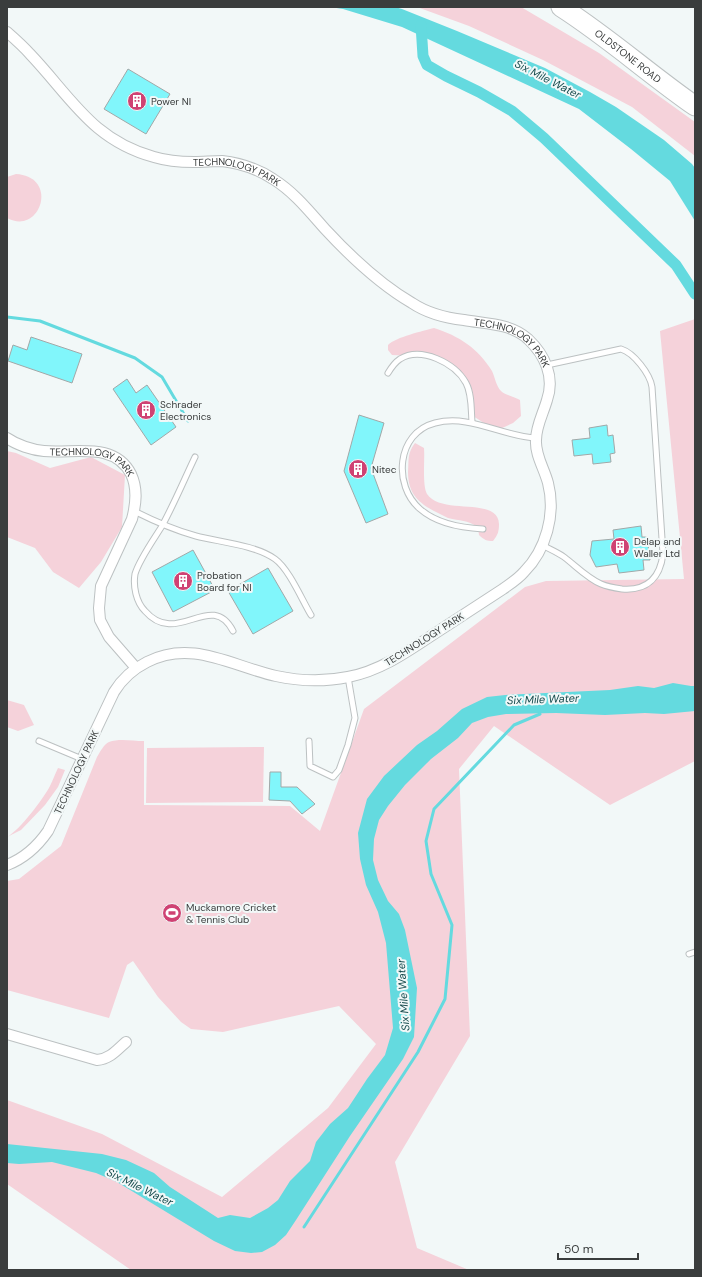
<svg xmlns="http://www.w3.org/2000/svg" width="702" height="1277" font-family="'DM Sans',sans-serif">
<rect width="100%" height="100%" fill="#f2f8f8"/>
<g fill="#f5d2da">
<polygon points="417,7 521,7 599,53 695,122 695,156 632,107 543,60 469,26"/>
<path d="M16,174C60,177 40,236 7,218V177Z"/>
<path d="M695,319V761L610,805L494,726L459,769L470,1036L395,1162L417,1248L469,1270H131L7,1184V1100L102,1134L222,1197L328,1108L376,1044L339,1006L223,1032L191,1029L181,1022L158,997L133,961L127,965L109,1018L7,990V881L19,879L61,846L97,757C100,752 104,744 109,742C119,738 133,741 144,741V805L290,806L320,831L364,709L525,587L546,581L684,579L660,331Z"/>
<path d="M434,328C459,336 478,348 492,371C495,377 496,386 501,391C505,395 515,397 520,400L521,416L513,423L500,429L487,425L473,416L467,389L453,369L432,357L392,355L388,350V345C396,337 423,331 434,328Z"/>
<path d="M415,443L424,448C425,459 422,485 427,494C442,516 498,496 499,524C499,531 498,535 493,541C487,541 484,540 479,535L478,527C467,520 460,521 448,518C443,516 439,513 434,511C417,502 408,492 408,472C409,459 407,454 415,443Z"/>
<polygon points="7,451 16,453 50,468 91,457 125,475 122,527 101,562 79,588 53,572 35,548 7,537"/>
<polygon points="7,700 24,705 34,725 18,731 7,727"/>
<polygon points="264,747 263,802 146,803 147,748"/>
<path d="M58,768L65,770L58,787L45,805L21,830L7,837C20,830 43,799 50,786C53,780 55,774 58,768Z"/>
</g>
<g fill="#64dadf">
<polygon points="330,7 395,7 402,9 457,31 545,68 590,92 616,107 664,140 692,164 695,168 695,221 670,181 631,149 579,109 402,27 343,9"/>
<polygon points="673,683 691,686 695,686 695,711 664,714 645,713 605,715 556,713 506,714 488,717 472,723 458,738 431,759 405,785 388,806 379,820 374,839 373,860 378,880 388,901 399,914 405,930 417,988 414,1037 403,1059 350,1136 296,1220 286,1235 275,1245 262,1252 251,1253 235,1251 214,1241 117,1182 96,1173 52,1162 19,1164 7,1163 7,1144 102,1154 126,1160 154,1173 170,1187 218,1218 230,1215 250,1218 268,1208 278,1200 290,1181 310,1161 316,1142 330,1124 348,1108 367,1079 385,1055 393,1028 386,943 378,912 366,885 360,859 358,833 367,799 384,776 417,745 437,731 462,709 487,697 505,695 610,690 638,686 654,688"/>
</g>
<g fill="none" stroke-linecap="round" stroke-linejoin="round">
<g stroke="#64dadf" stroke-width="3">
<polyline points="7,317 40,321 135,358 162,377 188,421"/>
<polyline points="304,1227 418,1052 445,999 452,925 431,874 426,841 434,809 514,725 540,714"/>
</g>
<polyline stroke="#64dadf" stroke-width="11" points="421,25 423,56 427,65 446,76 479,92 512,111 544,138 676,265 695,294"/>
</g>
<g fill="#81f6fb" stroke="#a2a8a8">
<polygon points="128,69 170,94 146,134 104,109"/>
<polygon points="31,337 82,354 72,383 8,361 13,345 27,350"/>
<polygon points="127,379 136,393 147,385 176,427 151,445 113,389"/>
<polygon points="359,415 384,423 371,468 388,514 366,523 344,471"/>
<polygon points="607,425 608,436 613,435 615,453 610,454 611,462 593,464 592,454 574,456 572,440 590,438 589,428"/>
<polygon points="641,526 642,537 647,537 650,560 643,560 644,570 619,573 617,564 596,567 590,555 592,541 614,539 613,530"/>
<polygon points="193,550 215,590 173,612 152,572"/>
<polygon points="268,568 293,611 253,634 228,591"/>
<polygon points="270,772 281,772 281,787 297,787 315,804 302,814 290,801 269,800"/>
</g>
<g fill="none" stroke-linecap="round" stroke-linejoin="round">
<g stroke="#bcc1c2" stroke-width="7">
<g id="lane">
<path d="M388,373C391,368 394,363 400,359C421,346 455,363 466,383C472,394 471,410 472,422"/>
<path d="M195,457C184,480 174,504 162,526C154,539 139,560 135,574C133,586 136,602 145,611C177,648 211,589 233,631"/>
<path d="M134,511C154,521 174,530 196,536C219,542 256,545 275,559C289,569 302,600 311,615"/>
<path d="M483,529C462,528 437,524 420,509C393,486 396,433 435,423C470,414 501,436 536,438"/>
<path d="M542,545C549,549 557,552 564,557C576,566 587,578 601,584C608,587 615,588 622,589C647,591 660,578 663,554L652,387C650,374 634,353 621,349L547,365"/>
<polyline points="39,741 82,759"/>
<polyline points="309,741 310,766 333,777 339,770 348,745 355,718 348,677"/>
<polyline points="689,954 695,952"/>
</g>
</g>
<g stroke="#bcc1c2" stroke-width="12">
<g id="street">
<path id="s1" d="M7,32C15,39 23,46 30,54C71,97 92,140 154,157C167,161 181,162 194,162C203,162 213,161 222,161C239,163 258,169 273,179C294,192 309,211 325,229C350,256 381,285 412,303C427,313 446,318 464,320C486,324 510,323 528,339C545,355 555,377 547,400C543,414 536,426 536,440C535,455 544,468 548,483C556,514 546,550 524,572C518,579 510,584 503,589C480,604 457,619 434,634C407,652 380,671 348,677C324,682 299,681 276,676C231,666 192,639 147,662C133,669 122,679 114,692L48,831C37,847 25,858 7,865"/>
<path id="s2" d="M7,438C17,445 32,450 44,451C74,454 114,441 131,474C138,489 136,504 132,519L101,586L99,608L100,620L109,637L136,668"/>
<path d="M7,1034L97,1060C110,1059 117,1050 126,1042"/>
</g>
</g>
<g stroke="#bcc1c2" stroke-width="21">
<g id="highway">
<path id="s3" d="M561,7C608,37 649,74 695,106"/>
</g>
</g>
<use href="#lane" stroke="#fff" stroke-width="5"/>
<use href="#street" stroke="#fff" stroke-width="10"/>
<use href="#highway" stroke="#fff" stroke-width="19"/>
</g>
<defs>
<g id="building-disc" transform="scale(1)"><circle r="9.5" fill="#cf4273" stroke="#f2f8f8"/><path d="M-4-6H4V6H1V3H-1V6H-4ZM-2.5-4.3h1.7v1.8h-1.7ZM.8-4.3h1.7v1.8H.8ZM-2.5-1h1.7V.8h-1.7ZM.8-1h1.7V.8H.8Z" fill="#fff"/></g>
<g id="stadium-disc" transform="scale(1)"><circle r="9.5" fill="#cf4273" stroke="#f2f8f8"/><path d="M0-5a6.5 5 0 1 0 0 10a6.5 5 0 1 0 0-10ZM-3.5-1.8h7v3.6h-7Z" fill="#fff"/></g>
</defs>
<g fill-rule="evenodd">
<use href="#building-disc" x="137" y="101"/>
<use href="#building-disc" x="146" y="410"/>
<use href="#building-disc" x="358" y="469"/>
<use href="#building-disc" x="620" y="547"/>
<use href="#building-disc" x="183" y="581"/>
<use href="#stadium-disc" x="172" y="913"/>
</g>
<g text-anchor="middle" stroke-width="4" stroke-linejoin="round" paint-order="stroke">
<g font-size="10" fill="#3a3d3d" stroke="#f2f8f8">
<text dy="4" stroke="none"><textPath href="#s3" startOffset="83">OLDSTONE ROAD</textPath></text>
<text dy="4" stroke="none"><textPath href="#s1" startOffset="281">TECHNOLOGY PARK</textPath></text>
<text dy="4" stroke="none"><textPath href="#s1" startOffset="617">TECHNOLOGY PARK</textPath></text>
<text dy="4" stroke="none"><textPath href="#s2" startOffset="91">TECHNOLOGY PARK</textPath></text>
<text transform="translate(424 639) rotate(-32)" y="4">TECHNOLOGY PARK</text>
<text transform="translate(76 772) rotate(-65)" y="4">TECHNOLOGY PARK</text>
</g>
<g font-size="10" fill="#3a3d3d" stroke="#f2f8f8" text-anchor="start">
<text x="151" y="105">Power NI</text>
<text x="160" y="408">Schrader<tspan x="160" dy="12">Electronics</tspan></text>
<text x="372" y="473">Nitec</text>
<text x="634" y="545">Delap and<tspan x="634" dy="12">Waller Ltd</tspan></text>
<text x="197" y="579">Probation<tspan x="197" dy="12">Board for NI</tspan></text>
<text x="186" y="911">Muckamore Cricket<tspan x="186" dy="12">&amp; Tennis Club</tspan></text>
</g>
<g font-size="11" font-style="italic" fill="#164b4d" stroke="#f2f8f8">
<text transform="translate(548 79) rotate(27)" y="4">Six Mile Water</text>
<text transform="translate(543 699) rotate(-2)" y="4">Six Mile Water</text>
<text transform="translate(403 995) rotate(-94)" y="4">Six Mile Water</text>
<text transform="translate(140 1187) rotate(26)" y="4">Six Mile Water</text>
</g>
</g>
<rect width="702" height="1277" fill="none" stroke="#3a3d3d" stroke-width="16"/>
<path d="M558 1253v6h80v-6" fill="none" stroke="#3a3d3d" stroke-width="2"/>
<text x="564" y="1253" font-size="12" fill="#3a3d3d" stroke="#f2f8f8" stroke-width="3" paint-order="stroke">50 m</text>
</svg>
